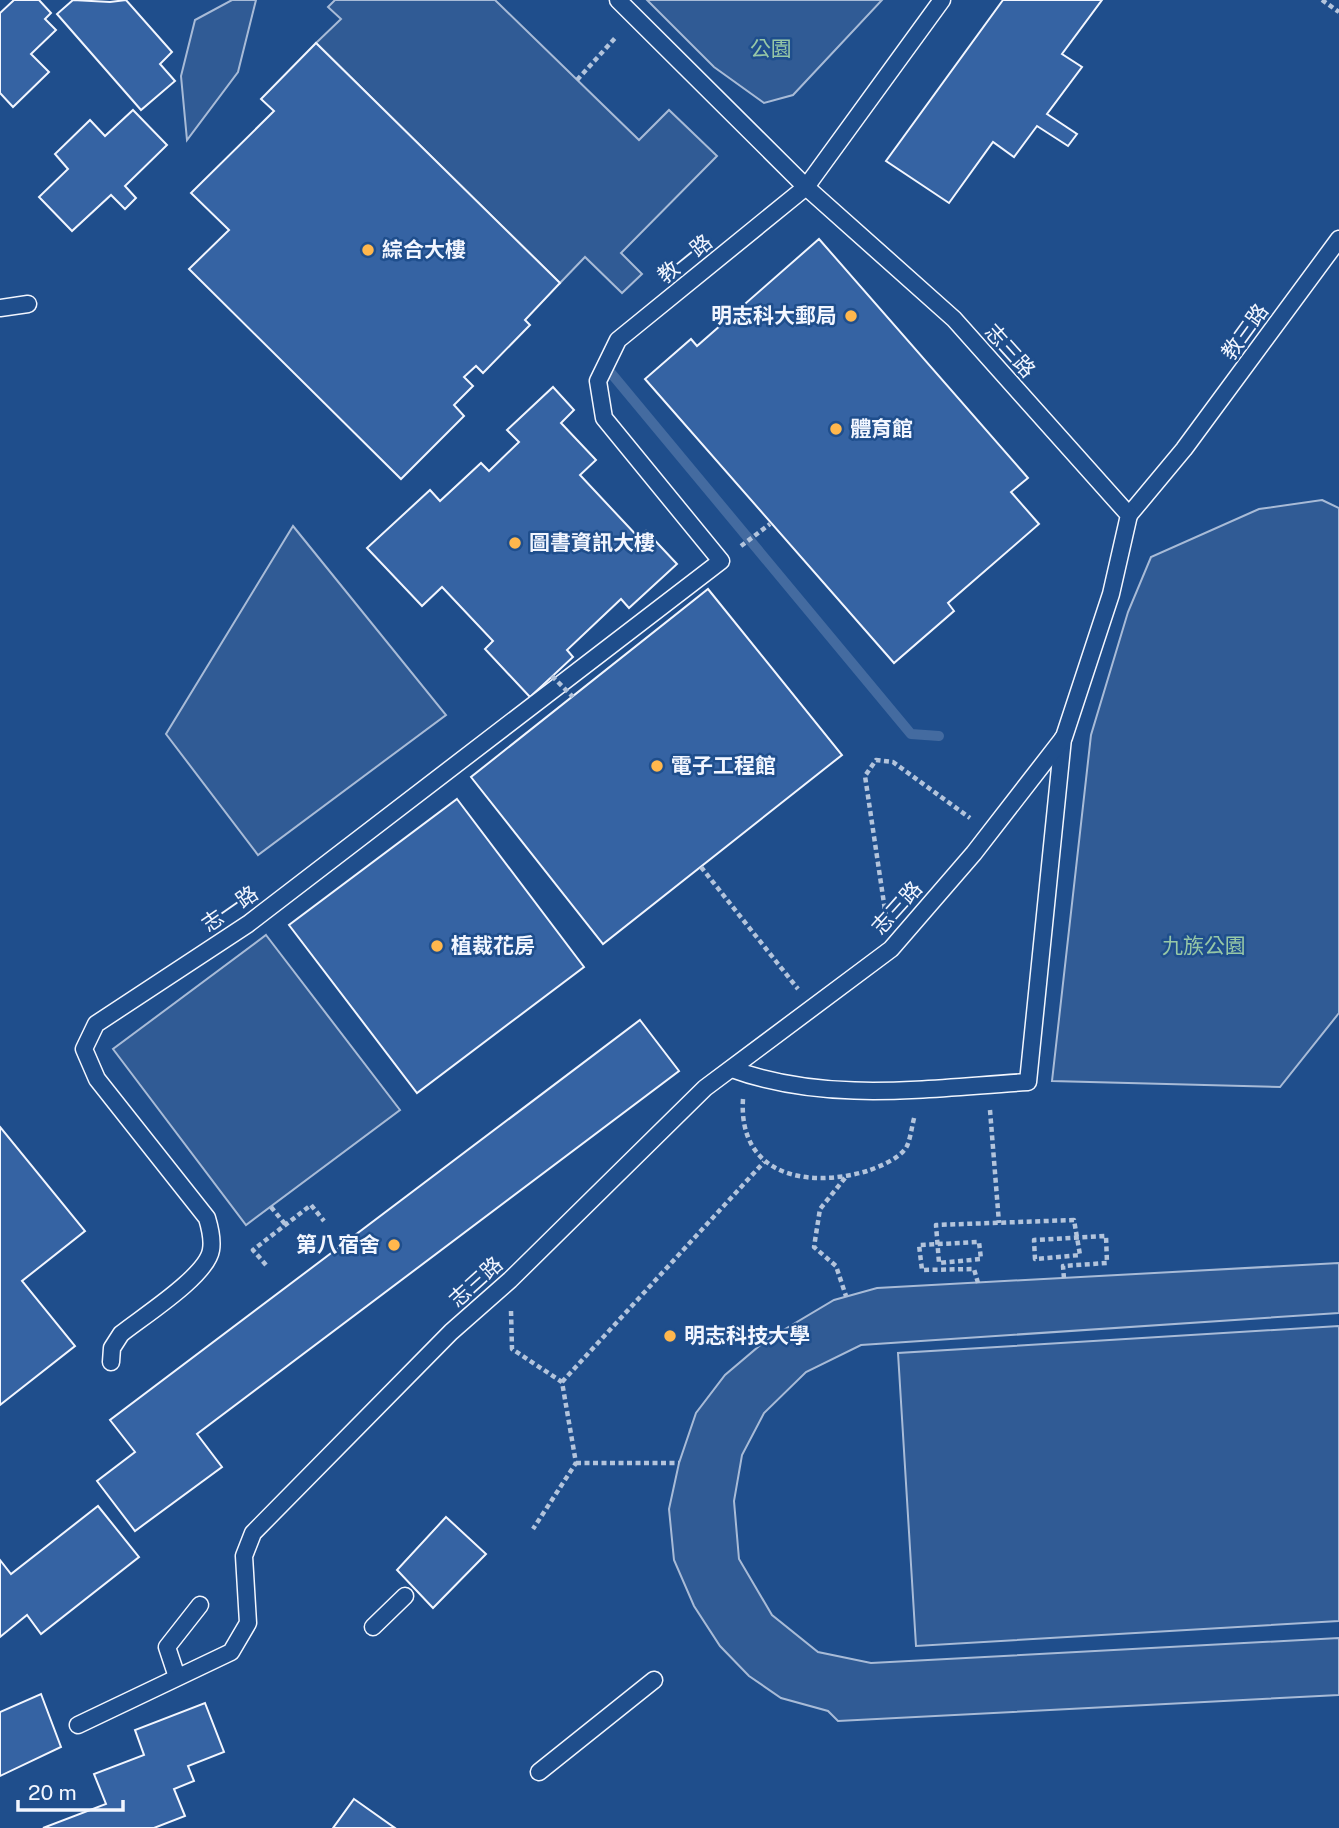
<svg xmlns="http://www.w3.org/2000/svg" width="1339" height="1828" font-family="'Public Sans','Noto Sans TC',sans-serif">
<rect width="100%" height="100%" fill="#1f4e8c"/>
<g fill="#305b95" stroke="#a8bbd7" stroke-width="2">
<polygon points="232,0 256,0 238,72 187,140 181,76 195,20"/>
<polygon points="335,0 495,0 639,140 669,110 717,156 621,253 642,274 622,293 585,257 560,283 316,43 341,19 328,7"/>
<polygon points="647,0 882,0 793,95 764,103 714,67"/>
<polygon points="1322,500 1339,508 1339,1013 1280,1087 1052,1081 1091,735 1128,612 1151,557 1259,509"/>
<polygon points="293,526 446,715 258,855 166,734"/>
<polygon points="266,935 400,1110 246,1225 113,1049"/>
<polygon points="1339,1263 1339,1313 861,1345 806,1372 764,1413 742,1455 734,1501 739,1559 772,1615 818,1652 871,1663 1339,1638 1339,1695 838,1721 828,1711 781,1698 749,1676 720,1646 694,1606 674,1560 669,1509 679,1463 696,1413 725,1375 765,1341 834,1300 877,1288"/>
<polygon points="1339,1326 1339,1621 916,1646 898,1353"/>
</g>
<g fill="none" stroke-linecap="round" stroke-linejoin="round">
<polyline stroke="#446ba0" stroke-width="10" points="606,367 911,734 939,736"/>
</g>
<g fill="#3563a3" stroke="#f2f6ff" stroke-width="2">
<polygon points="14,0 39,0 51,13 45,19 56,30 31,54 49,72 13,107 0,93 0,13"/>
<polygon points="73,0 110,2 126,0 172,52 160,64 175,81 141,110 57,14"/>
<polygon points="1003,0 1102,0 1062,54 1082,67 1047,114 1077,134 1068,146 1037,126 1014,157 993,142 949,203 886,161"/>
<polygon points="316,43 560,283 525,320 530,325 483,373 476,366 464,377 473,386 454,405 464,416 401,479 189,269 229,230 191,193 274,111 261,99"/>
<polygon points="133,110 167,145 125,186 136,198 125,209 111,195 72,231 39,197 68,169 55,154 90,120 105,136"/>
<polygon points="819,239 1028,478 1011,492 1039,524 948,603 954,611 894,663 645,379 691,339 697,346"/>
<polygon points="553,387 574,410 561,423 596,460 580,475 639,538 646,531 677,564 629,608 621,599 567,650 573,657 530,697 485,649 493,641 442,587 422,606 367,548 430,490 440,501 481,463 489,471 519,442 507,430"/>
<polygon points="708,589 842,755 603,944 471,777"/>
<polygon points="457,799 584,967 417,1093 289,925"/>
<polygon points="640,1020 679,1071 197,1434 222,1467 135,1531 97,1481 135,1452 110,1420"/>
<polygon points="0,1127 85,1231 22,1281 75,1346 0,1405"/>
<polygon points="98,1506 139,1557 41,1634 27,1615 0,1637 0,1560 11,1574"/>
<polygon points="446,1517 486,1554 433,1608 397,1570"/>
<polygon points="41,1694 61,1747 0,1776 0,1712"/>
<polygon points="205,1703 224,1752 188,1766 194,1781 174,1789 185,1816 154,1828 43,1828 106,1804 94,1774 144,1755 135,1730"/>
<polygon points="354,1799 395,1828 333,1828"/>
</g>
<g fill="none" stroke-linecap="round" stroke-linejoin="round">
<g stroke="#f2f6ff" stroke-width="19">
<g id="service">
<polyline points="0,308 28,304"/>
<polyline points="1129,515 1184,449 1339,239"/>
<path d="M732,1069C827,1104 929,1088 1028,1082L1063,738"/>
<path d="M111,1362L112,1348L121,1334C142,1317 207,1276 211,1250C213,1239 210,1228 207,1218L97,1079L84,1049L96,1024L248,924L721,561L604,418L598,381L618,340L806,187L942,0"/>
<polyline points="373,1627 405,1596"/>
<polyline points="177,1677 167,1647 200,1605"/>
<polyline points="78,1725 231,1652 248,1623 244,1556 253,1533 451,1332 510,1280 705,1088 891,949 974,853 1064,737 1111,594 1129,515 954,319 806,187 618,0"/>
<polyline points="539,1772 654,1680"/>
</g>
</g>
<g stroke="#b3c4dc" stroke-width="4.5" stroke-dasharray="5 3.5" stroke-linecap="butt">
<polyline points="1322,0 1339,12"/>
<polyline points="577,80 617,36"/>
<polyline points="741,546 770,524"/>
<polyline points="701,867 798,989"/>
<polyline points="886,917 865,776 876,760 893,762 970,818"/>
<path d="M743,1099C738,1175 806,1189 867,1171C879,1167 901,1158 907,1146C911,1137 912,1124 915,1115"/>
<polyline points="990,1110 999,1223"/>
<polyline points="845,1178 820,1209 814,1247 836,1266 846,1296"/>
<polyline points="271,1207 285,1224"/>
<polyline points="266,1265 253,1250 311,1205 324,1221"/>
<polyline points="978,1283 974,1269 922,1270 919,1245 979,1242 981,1259 939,1263 936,1225 1074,1220 1080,1255 1035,1259 1034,1240 1106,1236 1107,1263 1063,1266 1064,1279"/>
<polyline points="511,1311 512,1349 562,1382 576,1463 533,1529"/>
<polyline points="562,1382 764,1162"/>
<polyline points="576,1463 679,1463"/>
</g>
<use href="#service" stroke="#1f4e8c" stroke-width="16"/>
<polyline stroke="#b3c4dc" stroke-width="4.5" stroke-dasharray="5 3.5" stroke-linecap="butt" points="552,676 573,697"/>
</g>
<g fill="#ffb74d" stroke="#1f4e8c" stroke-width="2.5">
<circle cx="368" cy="250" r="7"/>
<circle cx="851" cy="316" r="7"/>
<circle cx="836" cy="429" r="7"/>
<circle cx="515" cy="543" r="7"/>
<circle cx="657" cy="766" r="7"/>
<circle cx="437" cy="946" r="7"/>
<circle cx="394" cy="1245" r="7"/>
<circle cx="670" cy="1336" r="7"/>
</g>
<g text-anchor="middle" stroke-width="5" stroke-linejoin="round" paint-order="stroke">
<g font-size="21" fill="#97c8a6" stroke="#1f4e8c">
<text x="771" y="56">公園</text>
<text x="1204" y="953">九族公園</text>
</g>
<g font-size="21" font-weight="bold" fill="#f2f6ff" stroke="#1f4e8c" text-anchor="start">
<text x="382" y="257">綜合大樓</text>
<text x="837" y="323" text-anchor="end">明志科大郵局</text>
<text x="850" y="436">體育館</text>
<text x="529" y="550">圖書資訊大樓</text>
<text x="671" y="773">電子工程館</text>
<text x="451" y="953">植裁花房</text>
<text x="380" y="1252" text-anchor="end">第八宿舍</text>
<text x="684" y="1343">明志科技大學</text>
</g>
<g font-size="21" fill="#f2f6ff" stroke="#1f4e8c">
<text transform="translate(685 259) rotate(-39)" y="7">教一路</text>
<text transform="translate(1245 332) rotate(-54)" y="7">教三路</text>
<text transform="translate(1010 351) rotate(48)" y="7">志三路</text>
<text transform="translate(897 908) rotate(-48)" y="7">志三路</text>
<text transform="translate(230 909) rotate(-35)" y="7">志一路</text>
<text transform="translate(476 1282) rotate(-42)" y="7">志三路</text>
</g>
</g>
<path d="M18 1800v10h105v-10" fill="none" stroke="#f2f6ff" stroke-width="3.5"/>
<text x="28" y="1800" font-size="21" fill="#f2f6ff" stroke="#1f4e8c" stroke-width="5" paint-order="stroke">20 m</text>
</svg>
